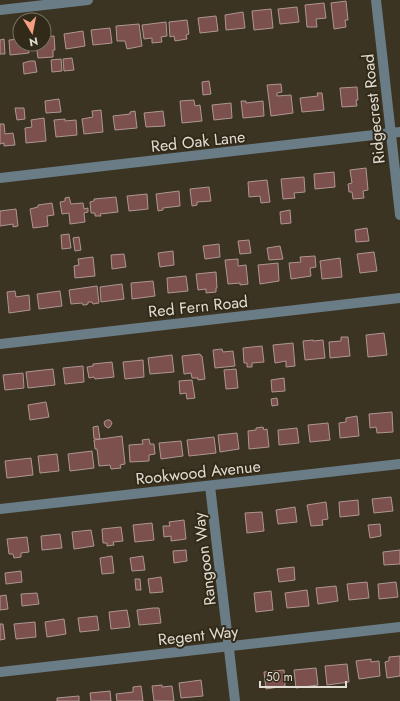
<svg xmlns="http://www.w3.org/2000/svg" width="400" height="701" font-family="Jost,sans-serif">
<rect width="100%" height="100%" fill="#3b3422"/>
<g fill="#7b504d" stroke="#af9693">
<polygon points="346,1 348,20 345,20 346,27 334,29 331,3"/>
<polygon points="324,3 326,18 316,19 317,27 307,27 305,5"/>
<polygon points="297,7 299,22 280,24 278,9"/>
<polygon points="271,9 273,28 254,30 252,11"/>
<polygon points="243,12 245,28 226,30 225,15"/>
<polygon points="216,16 218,31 200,33 198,18"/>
<polygon points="187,20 189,34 186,35 187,39 175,41 174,36 170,37 169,22"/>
<polygon points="166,22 167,36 161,37 162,42 152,43 152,38 144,39 142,25"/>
<polygon points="139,24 142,46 127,49 125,41 117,41 116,26"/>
<polygon points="110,28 112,43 93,45 91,30"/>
<polygon points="83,31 85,46 66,49 64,34"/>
<polygon points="54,36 55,50 53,50 53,57 38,58 36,44 44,44 44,37"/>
<polygon points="4,39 5,54 0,54 0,40"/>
<polygon points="20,39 20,44 28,44 29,53 10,55 9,40"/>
<polygon points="72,58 74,70 64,71 63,59"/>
<polygon points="61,59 62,71 52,72 51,60"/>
<polygon points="30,61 35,61 37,72 24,74 23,63"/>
<polygon points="209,81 211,94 203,95 202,82"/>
<polygon points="281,84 282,92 277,93 277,96 291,95 293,113 271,116 267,85"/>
<polygon points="357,87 358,100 356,100 357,106 342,107 340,88"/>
<polygon points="317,93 322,93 324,110 302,112 300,98 318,96"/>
<polygon points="59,99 61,112 46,113 45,101"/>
<polygon points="194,100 195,106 200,105 202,121 182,123 180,101"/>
<polygon points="241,101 246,101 246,103 263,101 264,116 243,118"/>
<polygon points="231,103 232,118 214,120 212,105"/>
<polygon points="15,108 24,108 25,119 17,120"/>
<polygon points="101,110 103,132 84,134 82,119 93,117 92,111"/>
<polygon points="135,111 137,128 115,130 113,116 130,114 130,112"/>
<polygon points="163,111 165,126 146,127 144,113"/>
<polygon points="44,118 46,141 26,143 25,128 32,127 31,120"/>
<polygon points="65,119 65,121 76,120 77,135 56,137 54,120"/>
<polygon points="0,124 4,124 5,134 13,133 15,145 4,146 4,143 0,144"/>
<polygon points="366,168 368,190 363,191 364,198 353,199 352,192 349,192 348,184 352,183 350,170"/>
<polygon points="334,172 335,187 315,189 314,174"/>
<polygon points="304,177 305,192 294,193 295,198 283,199 281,179"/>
<polygon points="267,180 270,202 261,203 260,196 249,197 248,182"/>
<polygon points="209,187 211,201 197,202 197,205 192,206 190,189"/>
<polygon points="179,191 180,206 163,208 163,210 158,211 156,194"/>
<polygon points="147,194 148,209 129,211 127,196"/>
<polygon points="69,197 71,204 83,203 84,209 88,208 88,212 84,213 85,222 70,224 69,213 62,214 60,202 65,201 65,198"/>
<polygon points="116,197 118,212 100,214 101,216 95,216 95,213 91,213 90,202 94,201 94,199"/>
<polygon points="52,203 54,215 47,216 48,226 33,228 30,209 38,207 38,205"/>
<polygon points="16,209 18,226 13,227 13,224 0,226 0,211"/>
<polygon points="290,210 291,223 281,224 280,212"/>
<polygon points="367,228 369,241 356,242 355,230"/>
<polygon points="69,234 71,248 62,249 61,235"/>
<polygon points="79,237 81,250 75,251 73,238"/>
<polygon points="249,240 251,253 240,254 238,241"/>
<polygon points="219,244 220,257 205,259 203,246"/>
<polygon points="280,246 283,259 269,260 267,248"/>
<polygon points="173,251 174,265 160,267 158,253"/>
<polygon points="374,252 377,271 360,273 357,254"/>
<polygon points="124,254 126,267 112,269 111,255"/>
<polygon points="315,256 316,267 310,268 311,276 291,279 289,263 301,262 300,257"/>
<polygon points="93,257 95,276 75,278 74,266 79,265 78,259"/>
<polygon points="340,258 342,277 322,279 320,261"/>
<polygon points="238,259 238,266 246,265 248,284 240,285 240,283 228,284 225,260"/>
<polygon points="278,263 279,281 260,284 258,265"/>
<polygon points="216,272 217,288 216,288 216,292 206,293 206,289 198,290 196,274"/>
<polygon points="186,276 188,291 168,293 167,278"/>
<polygon points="153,281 155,296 132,299 131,283"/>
<polygon points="122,284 124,299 101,302 100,287"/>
<polygon points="97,286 99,303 93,304 92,302 88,302 88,304 85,305 83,305 82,303 71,304 69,290"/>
<polygon points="15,291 16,297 29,295 30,310 9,313 7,292"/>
<polygon points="60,291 62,306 39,309 37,294"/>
<polygon points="384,333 387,355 368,357 366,335"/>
<polygon points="341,337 348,337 350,356 330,358 329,342 341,341"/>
<polygon points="313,340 313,341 323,340 325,358 305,360 303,341"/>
<polygon points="293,343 295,366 286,367 286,361 275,363 273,345"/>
<polygon points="262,346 264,362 252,363 252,367 247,367 247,363 244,363 243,348"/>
<polygon points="222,349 223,352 233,351 235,366 215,368 213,350"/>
<polygon points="200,354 201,356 202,356 205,379 198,380 198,378 192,378 191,373 184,374 182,356"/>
<polygon points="172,355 174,372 150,374 148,358"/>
<polygon points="143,360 144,377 125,379 123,362"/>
<polygon points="112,362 114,377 95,379 94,377 89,378 87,367 93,366 93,364"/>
<polygon points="83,366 84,382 65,384 63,368"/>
<polygon points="53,369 55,385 28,388 26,372"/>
<polygon points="236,369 238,388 226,389 224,370"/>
<polygon points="23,373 24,388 5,390 3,375"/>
<polygon points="284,378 285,391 272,392 271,380"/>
<polygon points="192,380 195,398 187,399 186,393 180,394 179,381"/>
<polygon points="277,398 278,405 272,406 271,399"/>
<polygon points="46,402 49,417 30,420 28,405"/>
<polygon points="392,412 393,432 377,433 376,427 370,428 369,414"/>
<polygon points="357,416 359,436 340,438 339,423 346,422 346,418"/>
<polygon points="107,420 110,420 112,423 110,427 108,428 105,426 104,422"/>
<polygon points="328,423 330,440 310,442 308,425"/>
<polygon points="98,426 100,439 94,439 93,427"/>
<polygon points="263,427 264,430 267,429 269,447 249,449 248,431 256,430 256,428"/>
<polygon points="297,428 299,443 279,445 278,430"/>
<polygon points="237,433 239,449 220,452 218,435"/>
<polygon points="122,436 125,464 120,465 121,468 111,469 110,465 99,466 97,449 95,449 94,440"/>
<polygon points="214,437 216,453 189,456 187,440"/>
<polygon points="149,439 150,444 154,444 155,454 149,455 149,461 130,462 129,445 143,444 142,440"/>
<polygon points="181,441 183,456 161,459 159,443"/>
<polygon points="92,451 94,468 70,471 68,454"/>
<polygon points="57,454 59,471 40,473 38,456"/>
<polygon points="31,458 33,475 7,478 5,461"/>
<polygon points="391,497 393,511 374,513 372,499"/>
<polygon points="358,500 359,515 340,517 339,502"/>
<polygon points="326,502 328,519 322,520 323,525 311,526 307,505"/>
<polygon points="295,507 297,522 278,524 276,510"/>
<polygon points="262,512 264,531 247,533 245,513"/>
<polygon points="184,520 186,539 171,541 171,536 164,537 163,526 170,526 169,522"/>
<polygon points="152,523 154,540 135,542 133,525"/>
<polygon points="380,524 381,536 370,538 368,525"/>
<polygon points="121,527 123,541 113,542 114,545 107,546 107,543 103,543 102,529"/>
<polygon points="91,530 94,546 74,549 72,532"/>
<polygon points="60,534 62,548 42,550 41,536"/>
<polygon points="27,537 29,552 21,553 21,557 14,558 13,554 9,554 7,539"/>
<polygon points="186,550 187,561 174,563 173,551"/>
<polygon points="400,550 400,564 384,565 383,552"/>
<polygon points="112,556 114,573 102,574 100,558"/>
<polygon points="143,556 145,570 132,571 130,558"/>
<polygon points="294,567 295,580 279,582 277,569"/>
<polygon points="21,571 22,582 6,584 5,573"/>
<polygon points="161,577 163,592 150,593 148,579"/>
<polygon points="135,579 140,579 141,590 136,590"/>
<polygon points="367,582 369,598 349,600 347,584"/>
<polygon points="396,582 398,597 379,599 378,584"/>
<polygon points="336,586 338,601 318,604 316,588"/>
<polygon points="307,590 309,606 287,608 285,593"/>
<polygon points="271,591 273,610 256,612 254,593"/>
<polygon points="37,593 39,604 22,606 21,594"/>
<polygon points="6,595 8,609 0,610 0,596"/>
<polygon points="153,608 159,608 161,623 139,625 137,610"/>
<polygon points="127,610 130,627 111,629 109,612"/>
<polygon points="97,616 99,630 80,632 78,618"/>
<polygon points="64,619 66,634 47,637 45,622"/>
<polygon points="35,622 36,637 16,639 14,624"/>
<polygon points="0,624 3,624 5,639 0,640"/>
<polygon points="400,656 400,676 387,678 385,662 389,661 389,657"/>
<polygon points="371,659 371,662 379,661 380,676 359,679 356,661"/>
<polygon points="347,664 349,682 327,685 325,666"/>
<polygon points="316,668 318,685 296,688 294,670"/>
<polygon points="284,670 285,686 266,689 264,672"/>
<polygon points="201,680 203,696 181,698 179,683"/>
<polygon points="162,685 162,687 172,686 174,701 154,701 152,686"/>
<polygon points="141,686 143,701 117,701 116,694 133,692 133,687"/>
<polygon points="110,691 111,701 91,701 90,693"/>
<polygon points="79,696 79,701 57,701 57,698"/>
</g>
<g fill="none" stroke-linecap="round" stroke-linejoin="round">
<g stroke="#6a7d86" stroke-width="10">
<polyline points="376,0 400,215"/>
<polyline points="0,10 88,0"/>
<polyline points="0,178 400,132"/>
<polyline points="0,344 400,298"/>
<polyline points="210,486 235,701"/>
<polyline points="0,509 400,464"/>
<polyline points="0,672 400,627"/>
</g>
</g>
<g text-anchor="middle" stroke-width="4" stroke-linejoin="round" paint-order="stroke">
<g font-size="16" fill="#e1ddd2" stroke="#312a19">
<text transform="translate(373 109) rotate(-96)" y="6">Ridgecrest Road</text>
<text transform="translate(198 141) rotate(-6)" y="6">Red Oak Lane</text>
<text transform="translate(198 306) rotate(-6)" y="6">Red Fern Road</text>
<text transform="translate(198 472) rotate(-6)" y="6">Rookwood Avenue</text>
<text transform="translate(204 559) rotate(-97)" y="6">Rangoon Way</text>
<text transform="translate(198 635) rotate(-6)" y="6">Regent Way</text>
</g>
</g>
<g transform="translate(32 32) rotate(170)"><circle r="19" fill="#312a19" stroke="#777263"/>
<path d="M0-3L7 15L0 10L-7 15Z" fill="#f39f82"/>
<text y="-6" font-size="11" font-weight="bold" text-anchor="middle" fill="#e1ddd2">N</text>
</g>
<path d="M260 681v6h86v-6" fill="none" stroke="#e1ddd2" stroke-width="2"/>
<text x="266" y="681" font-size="12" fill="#e1ddd2" stroke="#312a19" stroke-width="3" paint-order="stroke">50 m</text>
</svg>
